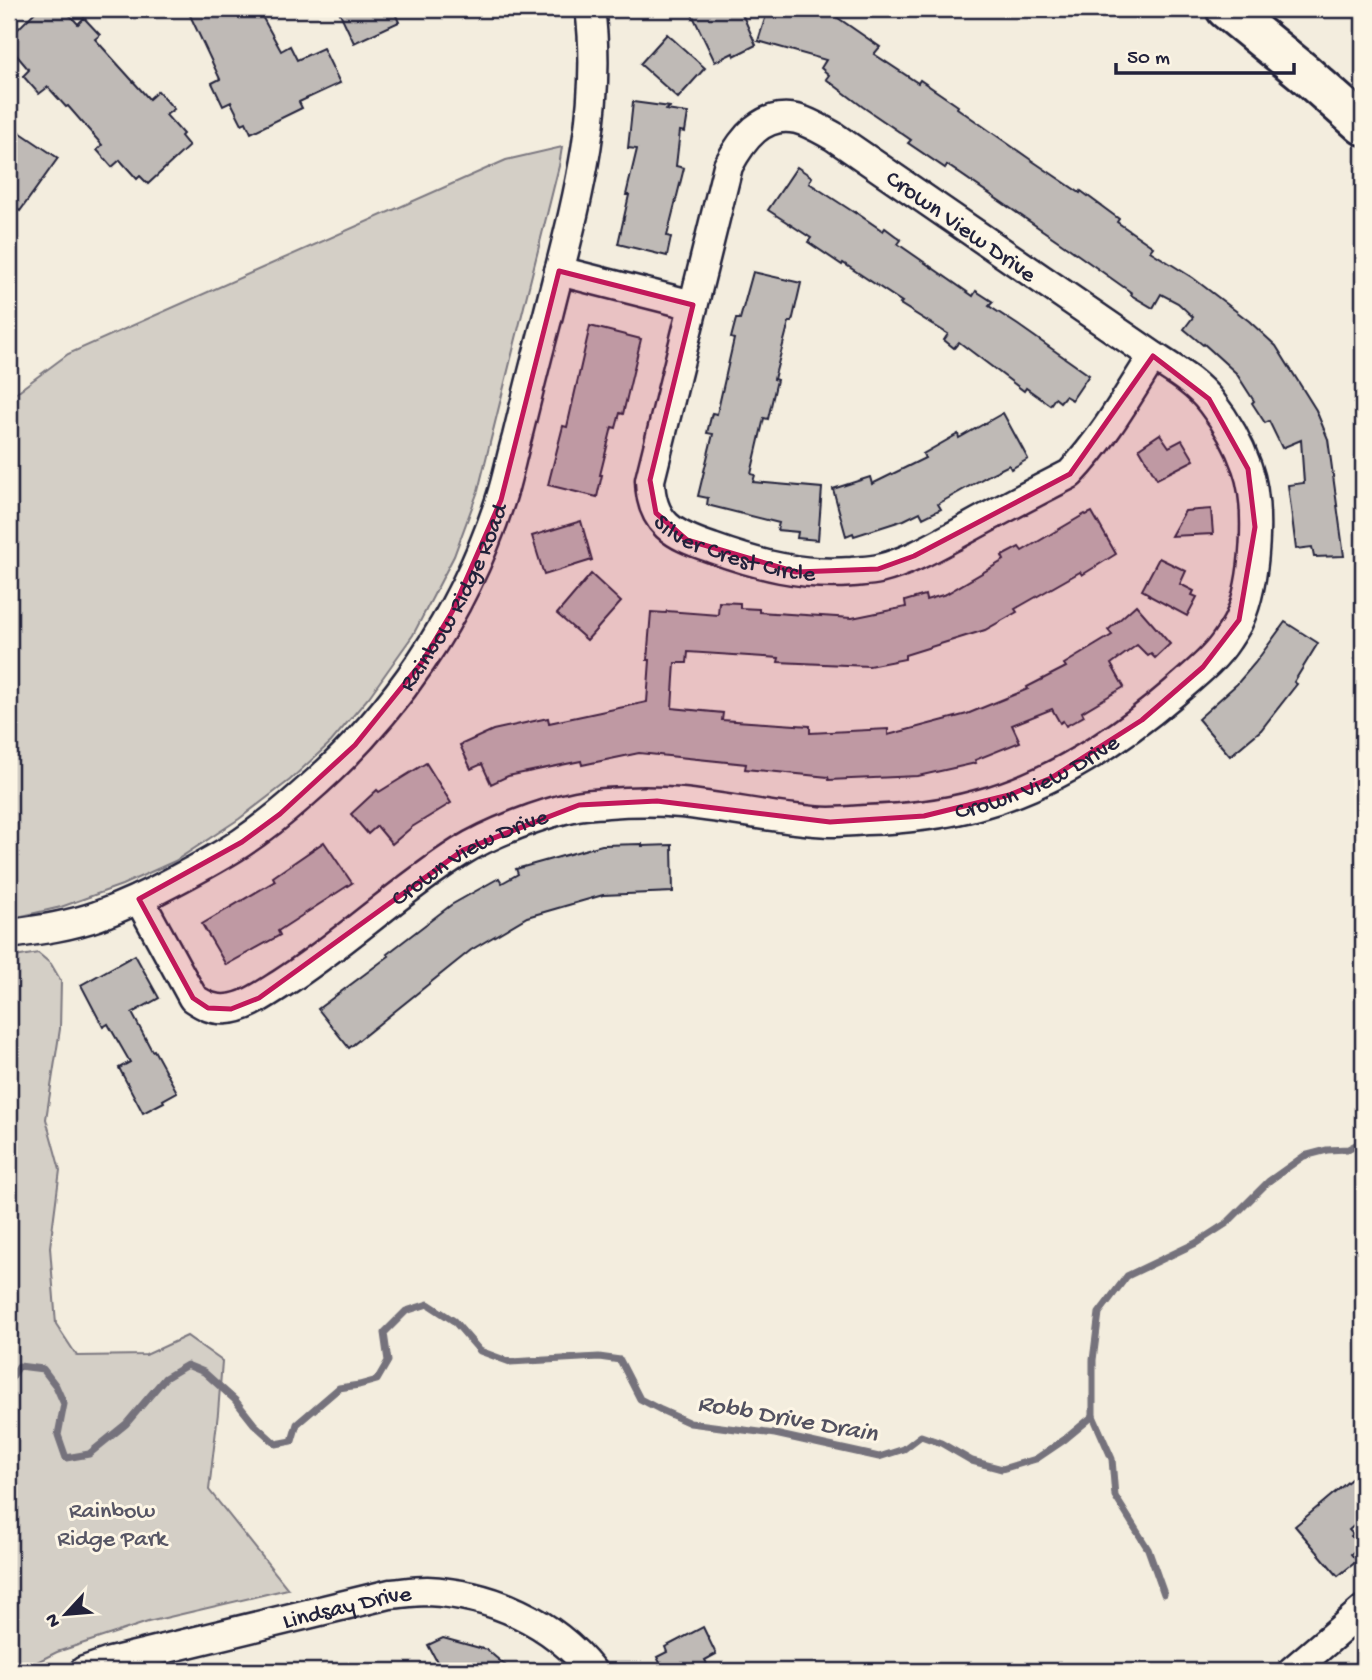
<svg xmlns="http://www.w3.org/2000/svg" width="1372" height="1680" font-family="'Gochi Hand',sans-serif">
<rect width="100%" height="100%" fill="#f3edde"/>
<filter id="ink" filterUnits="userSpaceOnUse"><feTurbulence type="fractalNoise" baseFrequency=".0143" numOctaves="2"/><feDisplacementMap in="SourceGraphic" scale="14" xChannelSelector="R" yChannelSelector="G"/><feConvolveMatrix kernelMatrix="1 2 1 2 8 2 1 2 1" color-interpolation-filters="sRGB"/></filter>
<g filter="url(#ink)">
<g fill="#d4cfc6" stroke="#7b7880" stroke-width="2">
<polygon points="562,147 559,166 478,491 454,556 413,635 369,697 331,742 290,780 239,819 175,861 122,885 61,907 9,919 9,398 68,354 506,160"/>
<polygon points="38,953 51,964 61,981 60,1029 46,1119 60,1170 50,1247 56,1324 77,1356 146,1355 187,1336 222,1361 218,1413 209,1490 288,1589 148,1622 57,1652 19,1671 9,1671 9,958"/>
</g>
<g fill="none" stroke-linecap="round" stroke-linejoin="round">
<g stroke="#75727b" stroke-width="7">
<polyline points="9,1382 19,1366 43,1369 56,1386 64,1404 58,1435 66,1458 89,1454 126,1424 165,1378 187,1365 204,1372 235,1400 254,1424 276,1444 292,1441 297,1424 339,1388 359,1385 377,1380 388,1361 384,1333 406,1311 428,1304 454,1321 480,1351 510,1362 599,1357 620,1360 640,1399 661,1410 690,1423 775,1434 879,1457 904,1449 921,1436 941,1443 972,1461 1002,1469 1036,1459 1064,1440 1093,1416 1093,1360 1099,1313 1127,1276 1196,1243 1227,1223 1269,1181 1304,1156 1327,1150 1348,1149 1363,1141"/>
<polyline points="1093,1416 1112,1459 1115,1496 1148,1549 1164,1594"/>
</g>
</g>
<g fill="#bfbab6" stroke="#22223b" stroke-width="2">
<polygon points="38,9 64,9 78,24 84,18 100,35 95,39 149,99 158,91 174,109 166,115 183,134 181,136 189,146 148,184 140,176 137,179 120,160 112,167 97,150 102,145 68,106 66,107 48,87 39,94 23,76 29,70 13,51 16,48 9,38"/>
<polygon points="187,9 258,9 281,51 290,46 297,60 323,48 340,83 299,102 302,108 251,133 246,122 242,124 231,102 223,106 212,83 220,79"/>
<polygon points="338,9 393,9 399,22 354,43"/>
<polygon points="704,9 740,9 756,45 734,56 733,53 715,62 692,14"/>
<polygon points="768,9 825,9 880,47 874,54 918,83 920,80 958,106 957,108 1034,162 1080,193 1081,191 1119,219 1117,222 1153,247 1150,251 1193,278 1249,321 1276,346 1316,410 1328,439 1344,556 1314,557 1312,547 1296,549 1288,485 1304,483 1301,440 1282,448 1269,421 1265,423 1252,403 1254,401 1236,373 1204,344 1203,345 1184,329 1193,317 1178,303 1161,294 1153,308 1131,295 1132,293 1067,247 947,165 945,168 908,143 911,140 863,107 826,79 829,75 821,68 826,60 758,41"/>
<polygon points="667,34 705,68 678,98 640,64"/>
<polygon points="633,102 670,107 666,110 688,113 685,132 680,131 676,166 684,168 667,236 671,237 667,256 618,244 629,195 626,195 637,149 628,148"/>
<polygon points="9,125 58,158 20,211 9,203"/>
<polygon points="797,167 812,177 809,183 855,213 855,212 883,231 885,228 901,240 898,244 973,296 976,291 993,302 989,306 1018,325 1089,375 1072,400 1065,396 1060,402 1055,398 1050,405 1026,388 1024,391 959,342 954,348 944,340 948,334 900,304 902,302 843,263 842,265 808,242 811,238 768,210"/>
<polygon points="753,272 801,283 792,322 789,322 774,379 777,380 768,419 764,418 751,474 755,475 753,482 822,488 818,540 797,538 798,532 777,530 779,523 707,505 708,498 698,496 713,434 707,433 712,413 717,414 734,339 731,338 736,319 740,319"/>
<polygon points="590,326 641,339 623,414 620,413 616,428 612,427 600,475 602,475 597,497 548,485 563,426 567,427"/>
<polygon points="1003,413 1028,459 1011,469 1009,465 991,474 938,504 941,509 923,518 920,512 904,520 854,536 853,533 846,536 833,489 870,477 872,484 925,458 923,454 958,434 959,438"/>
<polygon points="1160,434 1169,447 1182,440 1194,460 1157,479 1139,448"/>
<polygon points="1211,509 1213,534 1171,536 1185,511"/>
<polygon points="1092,512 1116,554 1082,575 1080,572 1015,609 1017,612 985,630 905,655 905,659 869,666 778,662 779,658 688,652 687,663 675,663 672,708 723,713 722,720 810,726 810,733 888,729 888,735 967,714 1028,689 1027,687 1066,667 1064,664 1112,635 1108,630 1136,605 1170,644 1155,658 1151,654 1148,656 1137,645 1111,664 1124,687 1082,712 1084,716 1066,726 1063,721 1060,723 1052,709 1012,725 1020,742 975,760 976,763 918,776 829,780 828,777 745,769 746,764 639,753 582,765 581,761 508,776 491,784 482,764 471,769 460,745 493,730 548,718 549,723 647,702 650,660 647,660 651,612 666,613 667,611 718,615 719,602 740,603 740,608 759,609 759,612 852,618 906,607 905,601 925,595 926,600 946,594 1004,560 1002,556 1019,547 1022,551 1085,514 1086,515"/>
<polygon points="581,521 592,560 544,575 532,536"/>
<polygon points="1159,558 1186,571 1180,584 1194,591 1192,595 1197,597 1187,616 1148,595 1149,594 1142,590"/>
<polygon points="591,574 621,602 587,640 557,614"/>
<polygon points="1285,622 1318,643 1294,682 1297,684 1261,730 1230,756 1198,719 1237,684 1255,663"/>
<polygon points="426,763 451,803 412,827 392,844 377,826 368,834 351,814 377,790 379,792"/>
<polygon points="324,842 352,883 278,931 280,935 226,965 202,924 275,881 273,877"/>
<polygon points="642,844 642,846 672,845 673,892 603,895 527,917 471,950 349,1048 318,1009 389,956 387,954 451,905 499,878 502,883 518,874 516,869 602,845"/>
<polygon points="135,955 159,998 132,1013 152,1051 154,1050 177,1092 163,1100 164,1102 143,1113 119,1068 130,1062 108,1024 103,1027 81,985"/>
<polygon points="1363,1469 1363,1518 1349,1530 1353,1534 1351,1536 1360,1546 1351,1554 1357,1561 1338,1576 1295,1526"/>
<polygon points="703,1627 716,1654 705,1660 707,1664 694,1671 664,1671 657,1657 667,1652 665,1647"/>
<polygon points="443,1638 487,1650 512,1671 442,1671 428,1645"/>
</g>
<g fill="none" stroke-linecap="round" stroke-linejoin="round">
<g stroke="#22223b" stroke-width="33">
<g id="minor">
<polyline points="559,271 693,305"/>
<path id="s1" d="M139,899L193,998C205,1006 213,1010 227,1009C246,1008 265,994 281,984C344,944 397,892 460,852C490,833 543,813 577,806C587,804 597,804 607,803C632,801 657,801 681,803C731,808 780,820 829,822C841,822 854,821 866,820C903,819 941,815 977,805C1052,785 1117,742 1175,692C1193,676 1214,660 1227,640C1231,634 1236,627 1239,620C1256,582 1261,506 1247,467C1239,444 1226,421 1211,402C1196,382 1174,370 1153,356L833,136C822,130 809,122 797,119C762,111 742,140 728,166L650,480C651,524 673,535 712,548C759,565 802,576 852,572C861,571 870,571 879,569C908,562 935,546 961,532C997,512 1033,493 1070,474C1103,439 1127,397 1153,356"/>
<path id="s2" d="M9,934C38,930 69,926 97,916C125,906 152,893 178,879C199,868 221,856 241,843C262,829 283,812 302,795C394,716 462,616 500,501C507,480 511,458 517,437C527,396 537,356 548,315C573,215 604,113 590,9"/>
<path id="s3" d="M84,1671L110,1662L390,1594C402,1593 415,1591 427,1591C491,1594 552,1621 592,1671"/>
<polyline points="1292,1671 1363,1610"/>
</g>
</g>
<g stroke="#22223b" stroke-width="44">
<polyline id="motorway" points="1226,9 1303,72 1363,125"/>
</g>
<use href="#minor" stroke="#fcf5e5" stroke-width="28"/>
<use href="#motorway" stroke="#fcf5e5" stroke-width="38"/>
</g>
</g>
<path fill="#c2185b" fill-opacity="0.2" stroke="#c2185b" stroke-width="5" stroke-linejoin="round" d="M559,271L693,305L650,480L656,513L687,540L796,572L878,569L914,556L1070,474L1153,356L1209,399L1248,469L1255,527L1239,620L1203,667L1142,720L1051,778L1009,795L924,816L830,822L657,801L579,805L463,850L259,998L231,1009L208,1008L193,998L139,899L242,842L280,814L355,745L422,662L452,612L501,500Z"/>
<g text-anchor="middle" stroke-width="6" stroke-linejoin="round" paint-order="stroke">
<g font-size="24" fill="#22223b" stroke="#fcf5e5">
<text transform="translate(962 225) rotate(35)" y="8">Crown View Drive</text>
<text dy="8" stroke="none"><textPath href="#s1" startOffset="2558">Silver Crest Circle</textPath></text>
<text dy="8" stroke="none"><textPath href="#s2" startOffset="581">Rainbow Ridge Road</textPath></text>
<text dy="8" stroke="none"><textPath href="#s1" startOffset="1027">Crown View Drive</textPath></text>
<text dy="8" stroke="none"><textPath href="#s1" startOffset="438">Crown View Drive</textPath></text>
<text dy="8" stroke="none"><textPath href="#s3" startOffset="271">Lindsay Drive</textPath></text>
</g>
<g font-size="24" fill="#575665" stroke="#fcf5e5">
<text x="112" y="1517">Rainbow<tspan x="112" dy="28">Ridge Park</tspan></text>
</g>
<g font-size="26" font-style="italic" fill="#525160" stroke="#fcf5e5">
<text transform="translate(788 1416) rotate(10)" y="9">Robb Drive Drain</text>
</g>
</g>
<rect width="1372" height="1680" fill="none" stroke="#fcf5e5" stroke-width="35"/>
<rect x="18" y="18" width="1337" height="1645" fill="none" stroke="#22223b" stroke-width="2.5" filter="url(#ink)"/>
<g transform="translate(66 1614) rotate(244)" stroke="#fcf5e5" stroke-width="5" paint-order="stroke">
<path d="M0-5L12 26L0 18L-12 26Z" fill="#22223b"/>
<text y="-10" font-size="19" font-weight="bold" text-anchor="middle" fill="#22223b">N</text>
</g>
<path d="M1116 63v10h178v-10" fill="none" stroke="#22223b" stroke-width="3.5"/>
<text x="1127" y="63" font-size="21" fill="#22223b" stroke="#fcf5e5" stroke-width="5" paint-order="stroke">50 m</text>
</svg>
